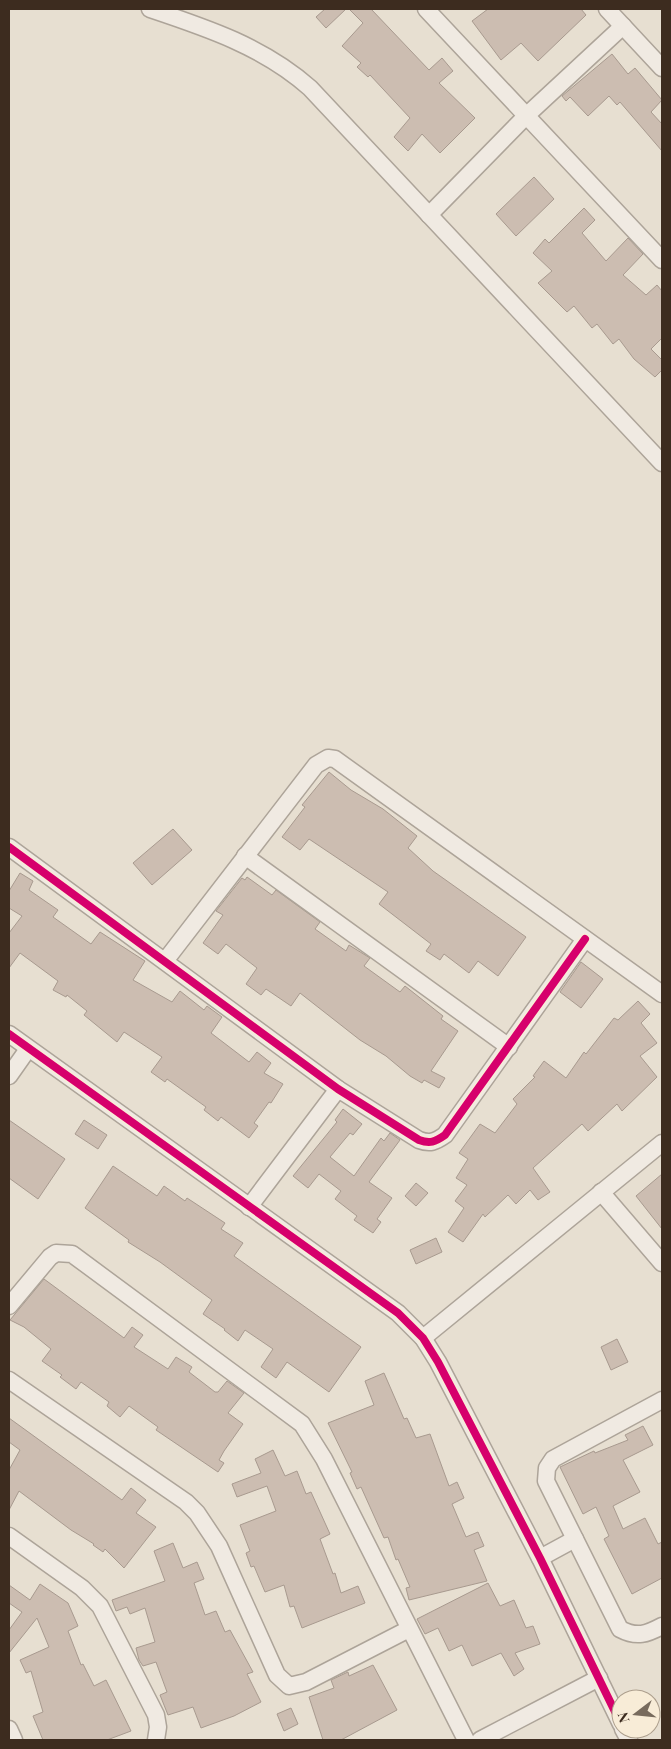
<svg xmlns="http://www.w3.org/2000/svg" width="671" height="1749" font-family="'Playfair Display',serif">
<rect width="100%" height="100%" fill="#e7dfd1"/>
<g fill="#ccbdb1" stroke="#a89a8f">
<polygon points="325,9 346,9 326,28 316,17"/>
<polygon points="349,9 371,9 429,70 442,58 453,71 439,83 475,118 440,153 422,134 408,151 394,137 410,118 370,75 368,77 357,67 361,63 342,46 363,23"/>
<polygon points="488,9 581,9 586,15 538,61 521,43 501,60 472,21"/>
<polygon points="612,54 628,74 635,68 662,100 651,112 662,124 662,151 620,102 617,105 609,96 588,116 570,97 566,101 562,96"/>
<polygon points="534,177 554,199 516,236 496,214"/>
<polygon points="584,208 595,220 582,233 606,261 628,238 643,254 623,275 646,295 657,285 662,291 662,338 651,349 662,360 662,370 655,377 634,359 619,339 613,344 597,324 592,328 574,306 567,312 538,283 552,271 533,253 545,239 549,243"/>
<polygon points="329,772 351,790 383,809 417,836 408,848 433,871 526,937 498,976 478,961 469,973 444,954 440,960 426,951 431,944 379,904 388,892 309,839 300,850 282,837 305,807 302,805"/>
<polygon points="173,829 192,850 152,885 133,863"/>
<polygon points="20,873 33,881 29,890 58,910 53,917 91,944 100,932 145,961 133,980 172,1002 180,991 204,1010 207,1006 222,1017 211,1033 249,1062 257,1052 271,1063 264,1073 283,1084 271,1103 269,1102 254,1123 258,1126 249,1138 221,1117 218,1121 204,1110 206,1107 167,1079 165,1082 151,1072 162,1057 124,1032 117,1042 84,1015 87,1011 67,995 66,997 53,990 58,981 20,953 9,968 9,933 22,916 9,908 9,891"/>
<polygon points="247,877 272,895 276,890 320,922 315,929 346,951 349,945 370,958 364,966 400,992 405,986 443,1016 441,1019 458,1031 431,1071 445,1078 439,1088 424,1080 422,1083 410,1076 386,1056 360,1040 300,993 291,1006 266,989 261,995 246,984 257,968 226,944 218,954 203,943 223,915 216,911 242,878 245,880"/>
<polygon points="581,962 603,979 581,1008 560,992"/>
<polygon points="638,1001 650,1014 641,1023 657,1043 640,1056 657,1077 622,1111 617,1104 588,1131 582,1124 533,1168 550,1192 538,1200 530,1190 516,1204 508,1195 485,1217 483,1214 463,1242 448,1232 464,1208 455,1201 467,1185 456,1178 468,1159 459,1153 480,1124 495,1133 517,1104 513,1099 535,1077 533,1076 544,1061 566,1078 584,1052 586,1054 614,1018 618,1020"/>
<polygon points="343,1109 362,1124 353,1135 350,1133 330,1157 354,1176 381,1138 384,1141 390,1133 400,1140 369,1182 392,1198 377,1219 381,1222 373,1233 354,1220 357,1216 335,1199 341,1191 319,1174 308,1188 293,1176 337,1122 335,1120"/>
<polygon points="9,1120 65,1159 38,1199 9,1178"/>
<polygon points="84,1120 107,1135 98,1149 75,1134"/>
<polygon points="113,1166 157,1196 164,1186 185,1201 187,1198 225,1223 221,1229 243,1243 234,1256 361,1347 329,1392 287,1362 276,1378 261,1367 273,1349 245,1330 238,1341 224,1330 225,1329 203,1314 212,1300 160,1262 128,1242 129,1240 85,1208"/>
<polygon points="662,1174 662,1229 636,1196"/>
<polygon points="416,1183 428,1193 416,1206 405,1196"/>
<polygon points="436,1238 442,1252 416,1264 410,1250"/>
<polygon points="44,1279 124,1338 132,1327 143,1335 134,1347 168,1369 176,1357 192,1367 189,1372 215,1392 218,1392 227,1381 244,1393 228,1413 243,1424 224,1451 219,1460 224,1463 218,1472 156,1430 158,1427 129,1406 120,1417 107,1406 109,1402 81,1382 76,1389 60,1377 62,1375 42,1361 51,1349 24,1327 10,1320"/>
<polygon points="617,1339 628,1362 611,1370 601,1347"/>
<polygon points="384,1373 404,1419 407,1418 416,1438 430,1434 449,1486 457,1482 464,1498 452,1504 466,1537 478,1532 484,1546 474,1550 487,1581 409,1600 406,1588 410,1587 398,1559 396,1560 388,1537 384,1538 361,1487 357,1489 350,1473 352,1472 328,1423 374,1405 365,1381"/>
<polygon points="9,1418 122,1500 131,1488 146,1500 136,1513 156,1527 124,1568 105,1549 103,1552 93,1545 94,1544 71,1530 19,1491 9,1510 9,1470 20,1450 9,1442"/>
<polygon points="643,1426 653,1445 623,1460 640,1492 613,1506 623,1529 645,1518 658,1544 662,1542 662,1578 632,1594 604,1539 609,1536 596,1507 583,1514 560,1467 594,1451 595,1453 628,1440 625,1435"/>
<polygon points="273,1450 285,1476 297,1471 306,1494 311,1492 330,1534 320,1539 333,1574 335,1573 341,1593 358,1586 365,1603 302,1628 294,1606 290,1607 284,1585 265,1592 254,1566 251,1567 246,1553 250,1551 240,1525 276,1511 267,1486 237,1497 232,1484 261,1473 255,1459"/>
<polygon points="173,1543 183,1568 197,1562 204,1579 194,1583 205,1615 216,1611 225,1632 230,1630 253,1672 247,1674 261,1702 234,1716 201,1728 193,1707 168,1715 160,1695 167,1692 156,1662 143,1666 139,1660 136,1648 155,1642 145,1608 130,1614 127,1607 116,1611 112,1600 165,1581 154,1551"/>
<polygon points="488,1583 500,1606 514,1600 526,1628 533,1626 540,1644 515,1653 524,1669 514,1676 501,1653 472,1666 462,1645 449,1651 438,1628 425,1634 417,1619"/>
<polygon points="40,1584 68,1603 78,1626 68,1631 81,1665 83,1664 94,1686 106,1680 131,1731 107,1740 43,1740 33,1716 43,1712 31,1671 26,1673 20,1660 49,1647 37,1618 9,1653 9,1630 22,1612 9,1603 9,1585 30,1600"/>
<polygon points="373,1665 397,1710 341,1740 323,1740 309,1697 334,1688 331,1680 348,1672 349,1676"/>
<polygon points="291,1708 298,1724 284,1731 277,1714"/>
</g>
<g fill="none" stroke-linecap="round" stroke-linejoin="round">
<g stroke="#ada499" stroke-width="19">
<g id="minor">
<path d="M150,9C207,28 264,47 310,88L662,463"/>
<polyline points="426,9 662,260"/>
<polyline points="607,9 662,68"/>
<polyline points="429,215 527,115 623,26"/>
<path d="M9,847L338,1089L419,1140C430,1144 435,1142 445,1135L585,939"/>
<polyline points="245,856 509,1047"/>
<polyline points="165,961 316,765 328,758 335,759 662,994"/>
<polyline points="9,1034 398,1313 423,1338 438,1362 540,1558 621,1724"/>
<polyline points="9,1076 28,1049"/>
<polyline points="601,1192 662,1263"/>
<polyline points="249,1207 338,1089"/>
<polyline points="9,1306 50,1257 56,1253 72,1254 302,1424 324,1459 466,1740"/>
<polyline points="423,1338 662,1143"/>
<polyline points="9,1380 186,1502 197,1513 219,1546 277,1675 289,1686 306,1682 409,1629"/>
<path d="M662,1400L553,1459L547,1468L546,1481L620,1629C637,1638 647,1634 662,1626"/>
<polyline points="9,1536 82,1588 100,1606 156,1715 158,1727 156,1740"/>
<polyline points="540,1558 575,1539"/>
<polyline points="9,1729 14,1740"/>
<polyline points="623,1729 629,1740"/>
<polyline points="480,1740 599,1678"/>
</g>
</g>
<use href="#minor" stroke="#f0eae2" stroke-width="16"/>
<g stroke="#f8ecd7" stroke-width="11">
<g id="cycleway">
<path d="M9,847L338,1089L419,1140C430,1144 435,1142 445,1135L585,939"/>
<polyline points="9,1034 398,1313 423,1338 438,1362 540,1558 621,1724"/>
</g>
</g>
<use href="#cycleway" stroke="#d6006c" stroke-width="8"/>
</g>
<rect width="671" height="1749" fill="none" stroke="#3d2c1f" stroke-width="20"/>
<g transform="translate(636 1714) rotate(254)"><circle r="24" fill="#f8ecd7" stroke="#ad9f8d"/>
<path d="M0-4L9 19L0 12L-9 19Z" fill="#786b5d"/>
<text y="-8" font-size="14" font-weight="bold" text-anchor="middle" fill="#3d2c1f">N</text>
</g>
</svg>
